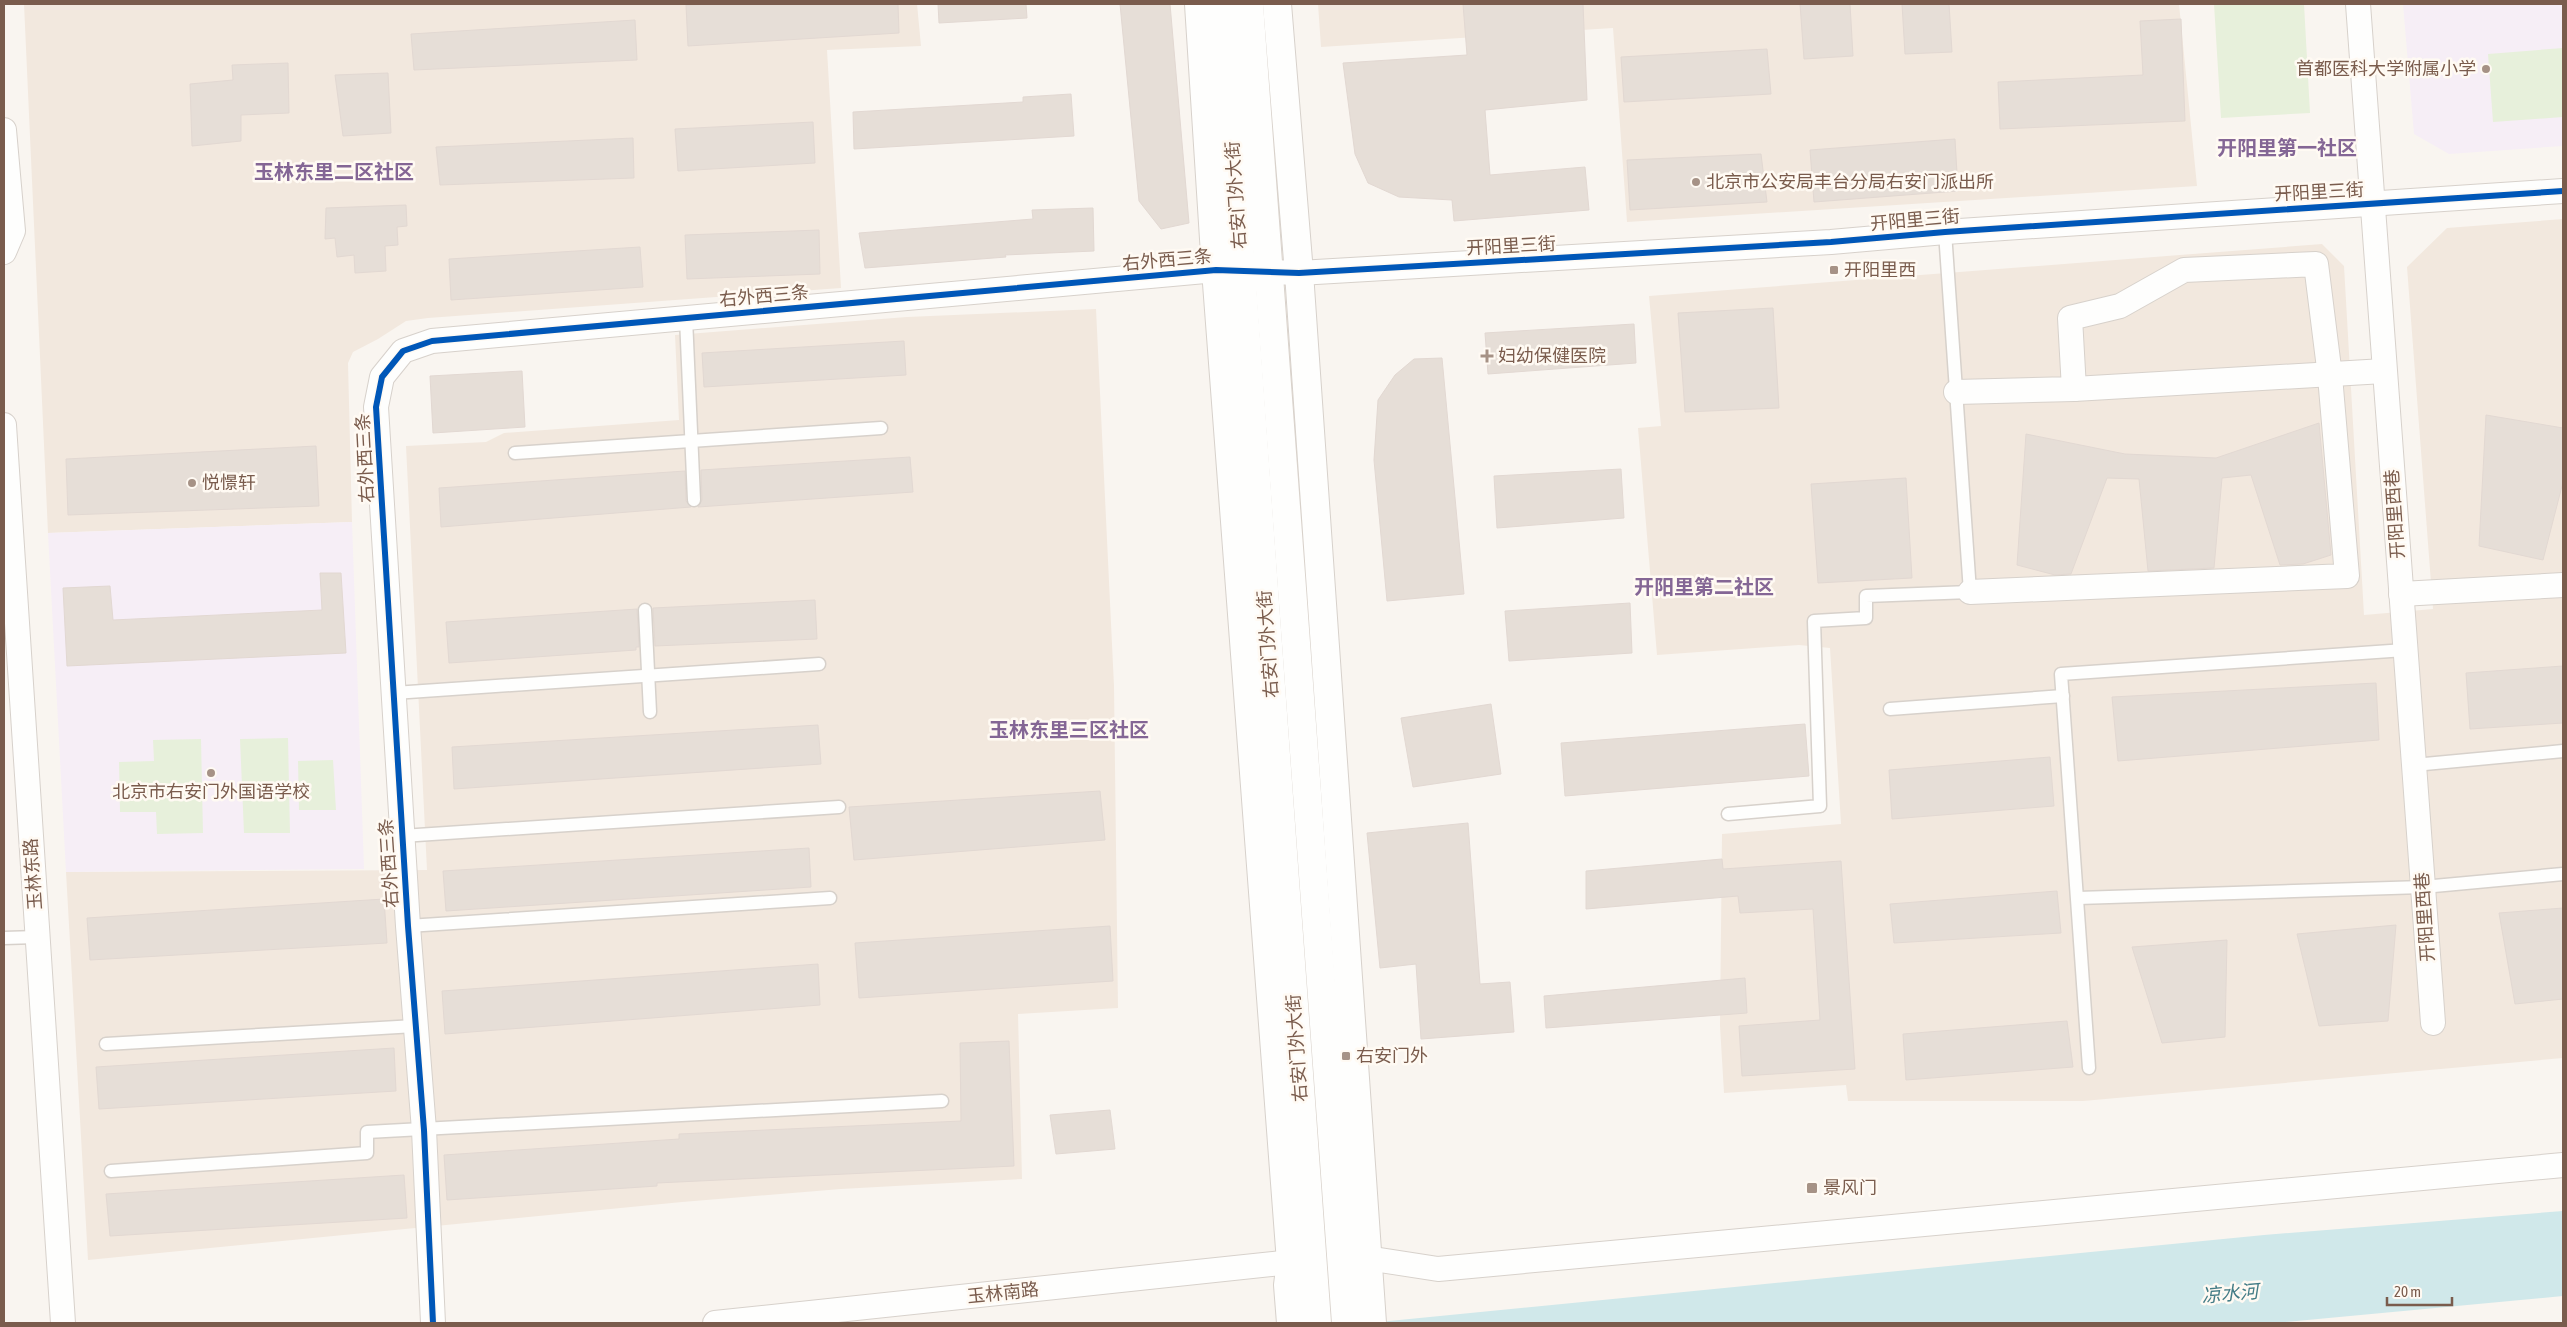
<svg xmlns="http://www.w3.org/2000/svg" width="2567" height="1327" font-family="'Asap Condensed','Noto Sans SC',sans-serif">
<rect width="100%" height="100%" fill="#f9f5f0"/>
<g fill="#f2e8de">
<polygon points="24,4 917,4 921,46 827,50 841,288 428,318 406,321 378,339 353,352 348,363 352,522 48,533"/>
<polygon points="1318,4 2179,4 2197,186 1627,222 1613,28 1321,47"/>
<polygon points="2563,219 2563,1058 2083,1101 1848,1101 1846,1085 1724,1093 1720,1026 1722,834 1841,824 1830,648 1799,645 1657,655 1638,428 1661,426 1649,296 2322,244 2344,266 2364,615 2433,609 2407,267 2447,228"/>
<polygon points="1096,309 1114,686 1118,1008 1018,1014 1022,1179 841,1189 682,1202 88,1260 66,872 427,870 406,446 486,442 504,433 679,420 675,335 907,317"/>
</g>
<g fill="#f6eef6">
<polygon points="2403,4 2563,4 2563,146 2449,154 2414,134"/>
<polygon points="352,522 364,869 66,872 48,533"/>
</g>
<g fill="#e7f0db">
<polygon points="2214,4 2304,4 2310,113 2221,118"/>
<polygon points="2563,48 2563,117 2493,122 2488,54"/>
<polygon points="288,738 290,833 244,833 240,739"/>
<polygon points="201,739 203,833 157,834 156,812 120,812 119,762 154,761 153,740"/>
<polygon points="333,760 336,810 299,810 298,761"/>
</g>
<polygon fill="#d0e8ea" points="2563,1211 2563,1296 2274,1323 1369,1323 2264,1235"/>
<g fill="#e6ded7" stroke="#e2d8d2">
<polygon points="713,4 898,4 899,33 688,46 686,5"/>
<polygon points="938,4 1026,4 1027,18 939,23"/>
<polygon points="1120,4 1170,4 1189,223 1161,229 1139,201"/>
<polygon points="1463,4 1583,4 1587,100 1485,110 1490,175 1585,167 1589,210 1454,221 1452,200 1399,197 1368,183 1355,154 1343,63 1467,55"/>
<polygon points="1800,4 1850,4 1853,56 1804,59"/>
<polygon points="1902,4 1949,4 1952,52 1905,54"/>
<polygon points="2181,19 2185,121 2000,129 1998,82 2143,75 2140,21"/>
<polygon points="635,20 637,60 414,70 411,34"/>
<polygon points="1767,49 1771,94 1624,102 1621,57"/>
<polygon points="288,63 289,113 241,115 241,141 192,146 190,84 233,80 232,65"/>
<polygon points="388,73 391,133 343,136 335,75"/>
<polygon points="1071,94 1074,136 854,149 853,112 1023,102 1023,97"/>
<polygon points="813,122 815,163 678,171 675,129"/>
<polygon points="633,138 634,178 440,185 436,147"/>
<polygon points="1955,139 1958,191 1814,202 1810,150"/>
<polygon points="1761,154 1767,202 1630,210 1627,160"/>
<polygon points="406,205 407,226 397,227 398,245 385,246 386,271 355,273 354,255 337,257 335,238 325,239 326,208"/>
<polygon points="1093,208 1094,251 1005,255 1006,257 865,268 859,233 1033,219 1032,210"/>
<polygon points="819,230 820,274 687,279 685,235"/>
<polygon points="640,247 643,287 451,300 449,259"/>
<polygon points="1773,308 1779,408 1685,412 1678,313"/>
<polygon points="1634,324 1636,363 1488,374 1485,333"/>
<polygon points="904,341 906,375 704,387 702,353"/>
<polygon points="1442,358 1464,594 1387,601 1374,460 1378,400 1395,375 1414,359"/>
<polygon points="522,371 525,427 433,433 430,376"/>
<polygon points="2486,415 2563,428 2563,482 2543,560 2479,546"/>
<polygon points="2319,423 2331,555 2303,564 2280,565 2251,475 2222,478 2214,568 2148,571 2139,479 2107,478 2071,574 2055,575 2017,565 2026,434 2125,454 2216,458"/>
<polygon points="316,446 319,506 68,515 66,459"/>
<polygon points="910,457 913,492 698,507 702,500 701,470"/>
<polygon points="1621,469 1624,518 1497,528 1494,476"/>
<polygon points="685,471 686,501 691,507 441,527 439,488"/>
<polygon points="1906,478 1912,578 1818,583 1811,484"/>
<polygon points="320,573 341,573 346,653 67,666 63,588 110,586 113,620 322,610"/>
<polygon points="815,600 817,639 655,646 653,608"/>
<polygon points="1630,603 1632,653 1509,661 1505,611"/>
<polygon points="637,609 639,647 636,647 636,650 449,663 446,622"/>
<polygon points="2563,666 2563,723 2470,729 2466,673"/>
<polygon points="2376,683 2379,740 2118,761 2112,697"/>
<polygon points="1491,704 1501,774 1413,787 1401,718"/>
<polygon points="1805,724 1809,776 1565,796 1561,743"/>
<polygon points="818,725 821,764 454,789 452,747"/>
<polygon points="2050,757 2054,806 1892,819 1889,770"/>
<polygon points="1100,791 1105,840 854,860 849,807"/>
<polygon points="1468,823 1480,984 1510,982 1514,1032 1421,1039 1416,964 1380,968 1367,833"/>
<polygon points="809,848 811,887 446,911 443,871"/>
<polygon points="1722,859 1723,869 1841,861 1855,1069 1742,1076 1739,1026 1820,1020 1813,909 1740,913 1738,896 1586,909 1586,871"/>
<polygon points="2057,891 2061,933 1894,943 1890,904"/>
<polygon points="384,899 387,943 90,960 87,918"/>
<polygon points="2563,908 2563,999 2515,1004 2499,913"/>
<polygon points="2396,925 2388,1021 2319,1026 2297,934"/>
<polygon points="1110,926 1113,981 859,998 855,943"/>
<polygon points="2227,940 2225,1037 2162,1043 2132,947"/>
<polygon points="818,964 820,1005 445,1034 442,991"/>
<polygon points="1745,978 1747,1013 1546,1028 1544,996"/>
<polygon points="2067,1021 2073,1067 1906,1080 1903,1034"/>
<polygon points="1009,1041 1014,1166 657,1183 657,1186 447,1200 444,1155 679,1139 679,1134 961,1121 960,1043"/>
<polygon points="394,1048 396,1091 99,1109 96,1067"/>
<polygon points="1110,1110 1115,1149 1056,1154 1050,1115"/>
<polygon points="404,1175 407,1218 110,1236 106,1194"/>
</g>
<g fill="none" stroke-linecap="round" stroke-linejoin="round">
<g stroke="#d7d1cb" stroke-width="15">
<g id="service">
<polyline points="686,318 694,500"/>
<polyline points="515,453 881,428"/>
<polyline points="645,610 650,712"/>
<polyline points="394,693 819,664"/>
<polyline points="1890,709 2063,696"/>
<polyline points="2414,765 2563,751"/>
<polyline points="1728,814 1820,806 1814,621 1866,618 1866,596 1970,592 1945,232"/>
<polyline points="402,836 839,807"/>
<polyline points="2078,898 2423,887 2563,874"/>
<polyline points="408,926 830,898"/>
<polyline points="4,938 37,937"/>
<polyline points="106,1044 415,1026"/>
<polyline points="2089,1068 2061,674 2405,650"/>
<polyline points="111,1171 367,1153 367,1132 942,1101"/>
</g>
</g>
<g stroke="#d7d1cb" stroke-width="26">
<g id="minor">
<polyline points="2358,4 2433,1023"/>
<polyline points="4,130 13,231 4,252"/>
<polyline points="2074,389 2384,371"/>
<polyline points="1956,392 2074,389 2070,318 2120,306 2184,270 2316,264 2330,376 2347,576 1970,592"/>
<polyline points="4,425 63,1323"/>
<polyline points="2401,594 2563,585"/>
<polyline points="1367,1258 1438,1269 2563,1165"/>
<polyline points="433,1323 424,1130 408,926 376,407 382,377 403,351 432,341 1216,270 1299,273 1831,242 1945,232 2563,191"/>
<polyline points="715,1323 1291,1262"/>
</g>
</g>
<g stroke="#d7d1cb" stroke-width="30">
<g id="tertiary">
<polyline points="1199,4 1216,270 1291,1262 1288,1285 1291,1323"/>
<polyline points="1277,4 1299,273 1372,1323"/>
</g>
</g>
<g stroke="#d9d2cb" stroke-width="30">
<g id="secondary">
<polyline points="1224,4 1241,270 1317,1323"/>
<polyline points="1249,4 1346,1323"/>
</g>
</g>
<use href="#service" stroke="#fefefd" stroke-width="12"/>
<use href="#minor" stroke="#fefefd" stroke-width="24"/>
<use href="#tertiary" stroke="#fefefd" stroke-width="28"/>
<use href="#secondary" stroke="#fefefd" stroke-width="28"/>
<g stroke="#fffaf3" stroke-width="9">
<polyline id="cycleway" points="433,1323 424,1130 408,926 376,407 382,377 403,351 432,341 1216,270 1299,273 1831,242 1945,232 2563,191"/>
</g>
<use href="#cycleway" stroke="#0057b8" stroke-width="6"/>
</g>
<g fill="#a69286" stroke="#fffaf3" stroke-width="2">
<circle cx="2486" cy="69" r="5"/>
<circle cx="1696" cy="182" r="5"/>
<rect x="1829" y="265" width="10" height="10" rx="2.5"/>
<path d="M1484.5 348.5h5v5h5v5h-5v5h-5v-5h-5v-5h5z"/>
<circle cx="192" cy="483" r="5"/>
<circle cx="211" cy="773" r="5"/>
<rect x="1341" y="1051" width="10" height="10" rx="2.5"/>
<rect x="1806" y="1182" width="12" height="12" rx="2.5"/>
</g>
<g text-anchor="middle" stroke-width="5" stroke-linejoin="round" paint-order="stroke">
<g font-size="18" fill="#7a5c4d" stroke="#fffaf3" text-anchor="start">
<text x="2476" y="75" text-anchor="end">首都医科大学附属小学</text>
<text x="1706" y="188">北京市公安局丰台分局右安门派出所</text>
<text x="1844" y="276">开阳里西</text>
<text x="1498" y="362">妇幼保健医院</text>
<text x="202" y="489">悦憬轩</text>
<text x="211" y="798" text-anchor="middle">北京市右安门外国语学校</text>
<text x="1356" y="1062">右安门外</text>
<text x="1823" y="1194">景风门</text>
</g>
<g font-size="18" fill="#7a5c4d" stroke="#fffaf3">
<text transform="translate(2319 192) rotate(-3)" y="6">开阳里三街</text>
<text transform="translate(1236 195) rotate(-94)" y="6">右安门外大街</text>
<text transform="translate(1915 220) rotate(-5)" y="6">开阳里三街</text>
<text transform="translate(1511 246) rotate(-3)" y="6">开阳里三街</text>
<text transform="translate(1167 260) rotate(-5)" y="6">右外西三条</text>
<text transform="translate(764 296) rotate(-5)" y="6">右外西三条</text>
<text transform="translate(365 458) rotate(-93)" y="6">右外西三条</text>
<text transform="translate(2395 514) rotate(-94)" y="6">开阳里西巷</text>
<text transform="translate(1268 644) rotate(-94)" y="6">右安门外大街</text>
<text transform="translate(389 863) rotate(-94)" y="6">右外西三条</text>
<text transform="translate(33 874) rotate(-94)" y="6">玉林东路</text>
<text transform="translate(2425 917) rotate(-94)" y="6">开阳里西巷</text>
<text transform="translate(1297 1048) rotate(-94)" y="6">右安门外大街</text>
<text transform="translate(1003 1293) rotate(-6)" y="6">玉林南路</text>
</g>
<g font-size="19" font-style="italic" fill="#437c86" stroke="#fffaf3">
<text transform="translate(2230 1293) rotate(-5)" y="7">凉水河</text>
</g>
<g font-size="20" font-weight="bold" fill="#846695" stroke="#fffaf3">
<text x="2287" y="155">开阳里第一社区</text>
<text x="334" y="179">玉林东里二区社区</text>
<text x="1704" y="594">开阳里第二社区</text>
<text x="1069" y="737">玉林东里三区社区</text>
</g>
</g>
<rect width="2567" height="1327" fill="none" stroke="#7a5c4d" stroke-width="10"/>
<path d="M2387 1297v8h65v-8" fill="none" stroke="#7a5c4d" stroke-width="2.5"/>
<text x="2394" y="1297" font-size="15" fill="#7a5c4d" stroke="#fffaf3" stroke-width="4" paint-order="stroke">20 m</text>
</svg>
